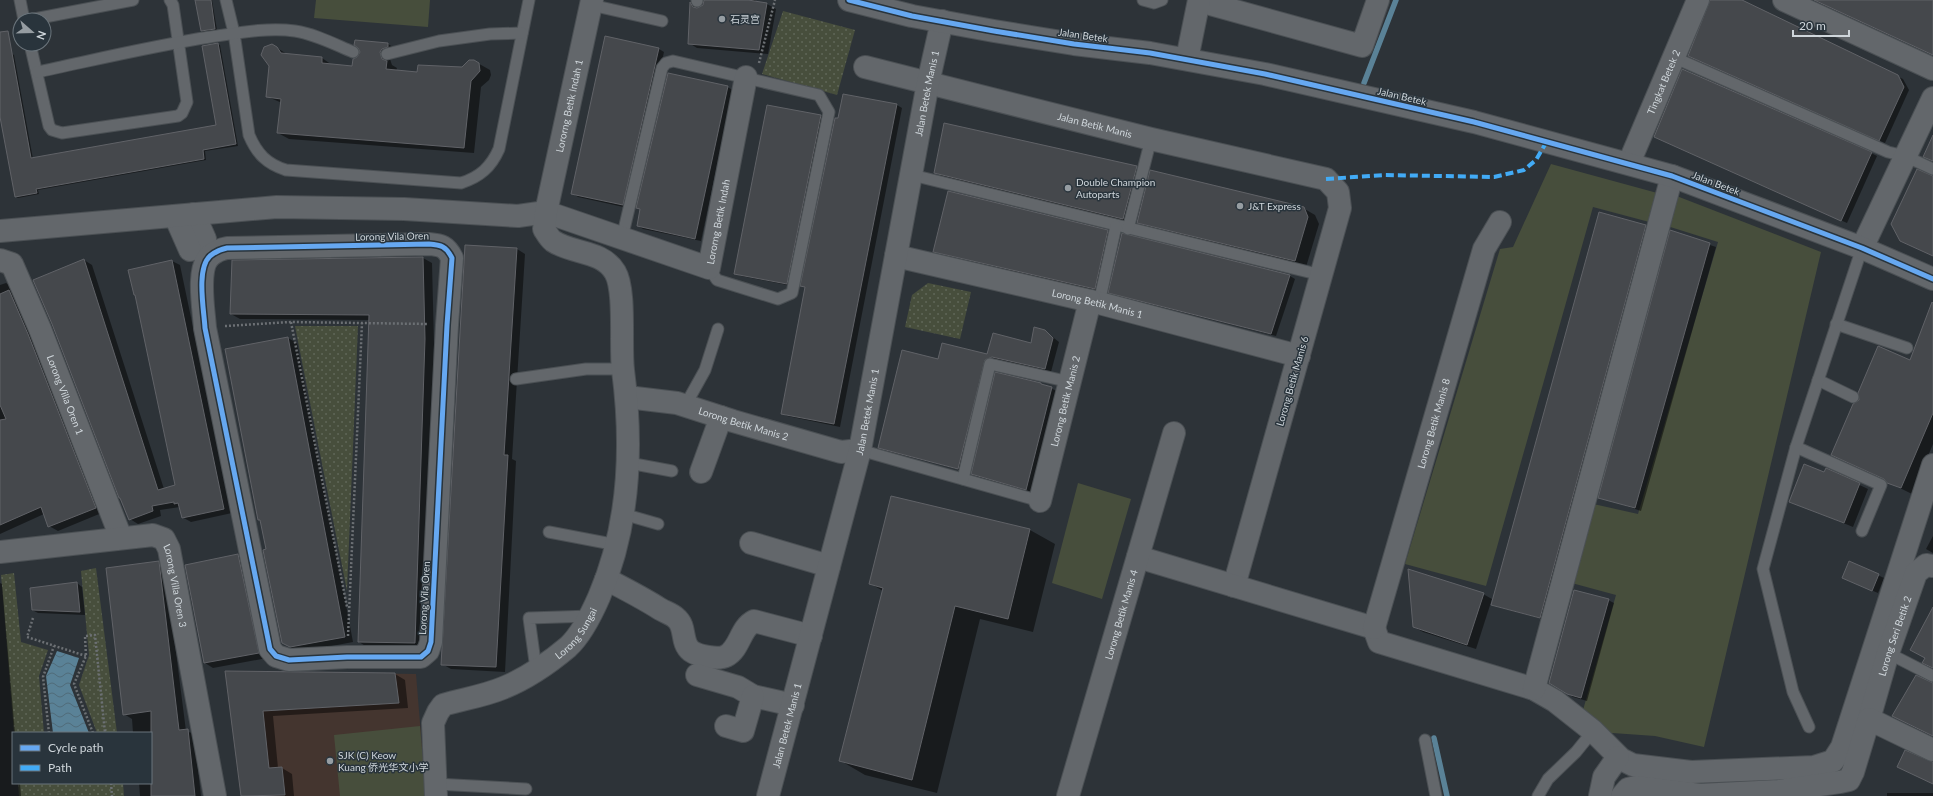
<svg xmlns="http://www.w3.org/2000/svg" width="1933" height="796" font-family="Lato,'Noto Sans SC',sans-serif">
<defs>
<pattern id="park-dots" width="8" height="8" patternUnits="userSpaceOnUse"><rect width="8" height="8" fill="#474e3c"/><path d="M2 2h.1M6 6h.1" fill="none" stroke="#606758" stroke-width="1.8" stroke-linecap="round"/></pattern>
<pattern id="water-waves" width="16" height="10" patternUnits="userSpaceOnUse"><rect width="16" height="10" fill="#5a8297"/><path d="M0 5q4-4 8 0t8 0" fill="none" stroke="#506b79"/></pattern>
</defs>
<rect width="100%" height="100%" fill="#2d3338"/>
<polygon fill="#44352f" points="225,671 416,674 426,796 241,796"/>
<g fill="#474e3c">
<polygon points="316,0 430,0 428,27 314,18"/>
<polygon points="1551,164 1661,194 1653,223 1593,207 1486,586 1405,564 1500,249 1513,247"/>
<polygon points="1674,195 1821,252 1704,747 1655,736 1598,732 1581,717 1616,595 1568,582 1589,503 1638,514 1718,242 1664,225"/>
<polygon points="1078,483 1131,499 1102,599 1052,583"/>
<polygon points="420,726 426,796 340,796 334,735"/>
</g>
<g fill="url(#park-dots)">
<polygon points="783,11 855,30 837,95 762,74"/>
<polygon points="928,283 971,292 960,339 905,327 912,295"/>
<polygon points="295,326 358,326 347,591"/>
<polygon points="96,568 117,733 97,733 79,685 89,655 81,571"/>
<polygon points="14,573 21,642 48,650 39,676 44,733 14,733 1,575"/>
<polygon points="18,783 123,783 124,796 19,796"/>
</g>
<polygon fill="url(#water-waves)" points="57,651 79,658 70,685 89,733 53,733 46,676"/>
<g fill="#0007">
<polygon points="196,0 212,0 217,30 204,32 202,31"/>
<polygon points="705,0 755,0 757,3 767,4 776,9 768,54 697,48 689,43 691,3 701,8"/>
<polygon points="1711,0 1740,0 1903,79 1909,90 1885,143 1695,59"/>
<polygon points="218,44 220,45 238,146 205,151 206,160 38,190 39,194 18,198 16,197 0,111 0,55 11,53 14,55 33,159 217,126"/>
<polygon points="388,44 398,50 390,59 392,65 397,68 396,71 418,73 463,69 474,61 490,70 491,75 489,80 481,87 474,153 289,139 278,133 282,103 268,97 270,66 263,58 262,52 266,46 272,45 287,54 322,58 332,65 353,67"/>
<polygon points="659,49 664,52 628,208 578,197 572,193"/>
<polygon points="727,87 733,90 701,241 643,229 638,226 641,210 637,208"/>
<polygon points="897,105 902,108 840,427 787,416 782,413 806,288 802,286"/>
<polygon points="768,106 821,116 826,119 792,286 741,276 736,273"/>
<polygon points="1655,137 1871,153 1877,156 1847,223"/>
<polygon points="1136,167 1148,174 1134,225 946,179 935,172"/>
<polygon points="1303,208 1315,215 1319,224 1306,267 1149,229 1138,222"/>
<polygon points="1646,226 1651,229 1546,620 1498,607 1492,604"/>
<polygon points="1108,231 1113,234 1100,292 940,254 934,251"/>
<polygon points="1671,232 1716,247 1641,511 1600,497"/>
<polygon points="1122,235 1290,276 1295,279 1276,336 1115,295 1110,292"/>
<polygon points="517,249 525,254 512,459 516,461 505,672 451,669 442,664"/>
<polygon points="423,258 432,263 434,344 423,647 367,647 359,642 370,320 240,319 231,314 233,261"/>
<polygon points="84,260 92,265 164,489 176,486 172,261 180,265 232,513 191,522 182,517 180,507 160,510 161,516 138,524 130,519"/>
<polygon points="6,283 15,288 104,512 58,531 49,526 44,514 0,534 0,285"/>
<polygon points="1933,316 1933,444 1912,494 1833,455 1910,362"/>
<polygon points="1045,331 1059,342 1051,372 998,360 990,362 964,471 884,450 879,447 939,360 988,355 1031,345"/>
<polygon points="288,338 297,343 353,642 300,652 282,643 262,521 259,520"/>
<polygon points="1041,384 1057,391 1032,492 978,477 972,474"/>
<polygon points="1826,469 1868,489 1853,527 1790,501 1825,473"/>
<polygon points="892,497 1030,530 1055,544 1033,632 980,619 937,793 865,775 841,761 883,591 871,584"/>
<polygon points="1933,536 1933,553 1926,549"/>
<polygon points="238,555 246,560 267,658 213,668 205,663"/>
<polygon points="158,562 165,566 186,731 194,734 201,796 140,796 139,783 151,783 151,733 133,733 132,719 124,714"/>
<polygon points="1850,562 1884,578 1878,593 1849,581"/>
<polygon points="0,583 2,584 15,733 13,733 13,783 20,783 21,796 0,796"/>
<polygon points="77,583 82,587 85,615 38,613 32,610"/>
<polygon points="1483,594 1492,599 1476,649 1423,632 1414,627"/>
<polygon points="1608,600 1614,603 1587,701 1573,697 1550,682"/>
<polygon points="226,672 395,674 405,680 408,708 273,716 278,768 282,768 292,774 294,796 242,796"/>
<rect x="1887" y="793" width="46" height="3"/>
</g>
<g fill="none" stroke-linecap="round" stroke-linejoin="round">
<g stroke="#5a8297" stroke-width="5.5">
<polyline points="1364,83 1396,0"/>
<polyline points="1434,738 1447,796"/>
</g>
</g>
<g fill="#45484c" stroke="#606267">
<polygon points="195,0 211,0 215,29 201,31"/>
<polygon points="704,0 748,0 767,3 759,50 688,44 690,2 693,7 697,8 703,5"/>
<polygon points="1710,0 1742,0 1898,75 1904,87 1879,141 1688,56"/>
<polygon points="1814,0 1933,0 1933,55"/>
<polygon points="8,31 31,158 216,125 202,46 218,43 236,144 203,150 204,159 36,189 37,193 15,197 0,117 0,32"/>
<polygon points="605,36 659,48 623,205 571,194"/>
<polygon points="355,40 388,43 388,47 382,49 380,52 382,59 387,61 386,69 417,72 418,65 462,67 469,60 474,60 479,63 480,71 471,81 464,148 277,133 281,99 266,97 269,66 261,55 264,47 272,44 277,47 281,53 322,57 322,63 352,66 353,59 357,57 360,52 358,48 354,45"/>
<polygon points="1682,69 1872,152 1841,221 1654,137"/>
<polygon points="668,73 728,86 695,239 637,226 640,209 636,208"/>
<polygon points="843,94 897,104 834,424 781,414 805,287 800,286 835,118 838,118"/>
<polygon points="767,105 821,115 787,284 734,274"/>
<polygon points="944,123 1137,166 1123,219 934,173"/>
<polygon points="1933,135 1933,161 1923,157"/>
<polygon points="1917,169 1933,176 1933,256 1900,241 1891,224"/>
<polygon points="1150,170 1304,207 1308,217 1295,261 1137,223"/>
<polygon points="948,191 1108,230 1095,289 933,252"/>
<polygon points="1599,212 1646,225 1540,618 1491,605"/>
<polygon points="1670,230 1710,243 1635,508 1598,498"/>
<polygon points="1122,233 1290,275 1271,334 1108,293"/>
<polygon points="465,245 517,248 504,455 508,455 496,667 441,665"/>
<polygon points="423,257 425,339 415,643 358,642 369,315 230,314 232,260"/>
<polygon points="84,259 158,490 175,485 135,295 134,295 128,270 172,260 224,509 182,518 178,503 174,504 174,502 152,506 153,511 129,520 120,498 119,498 52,324 33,280"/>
<polygon points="9,290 28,334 96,508 48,527 41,507 0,525 0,420 6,419 0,405 0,294"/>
<polygon points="1932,302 1933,303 1933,413 1901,488 1887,483 1884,479 1831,455 1853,404 1859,400 1858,393 1878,346 1910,360"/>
<polygon points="1034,327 1045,330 1053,338 1045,369 992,357 985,360 958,469 878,448 902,350 938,359 942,343 987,354 993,333 1031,343"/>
<polygon points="288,337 345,637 290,647 282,643 263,550 266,549 260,520 258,520 225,349"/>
<polygon points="995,372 1041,383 1041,384 1052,387 1026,490 971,474"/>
<polygon points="1804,464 1824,472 1826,468 1860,483 1844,523 1789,502"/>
<polygon points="891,496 1030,529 1008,619 955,606 912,780 839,761 883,588 869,584"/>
<polygon points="238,554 259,653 204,663 185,565"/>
<polygon points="159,561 179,730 188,729 195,796 151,796 151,711 123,715 106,568"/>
<polygon points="1849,561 1879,574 1872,591 1842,578"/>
<polygon points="1408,569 1484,593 1467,645 1413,627"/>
<polygon points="77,582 80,612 32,610 30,588"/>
<polygon points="1574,590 1609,599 1581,698 1567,694 1549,683"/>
<polygon points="1933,607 1933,668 1922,663 1925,658 1910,650"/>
<polygon points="225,671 395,673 399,703 263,711 269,768 282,767 285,795 241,796"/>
<polygon points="1916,675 1933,683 1933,736 1892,716"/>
<polygon points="1905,750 1933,762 1933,784 1897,767"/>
</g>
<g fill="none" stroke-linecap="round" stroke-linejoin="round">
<g stroke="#4b5054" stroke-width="13">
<g id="lane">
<polyline points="20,0 24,20"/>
<path d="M226,0L234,33L249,135C257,154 267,164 286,170L461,183C480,177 491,167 499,149L529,0"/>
<polyline points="697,0 697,1"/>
<polyline points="1143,0 1154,3 1162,0"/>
<polyline points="591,5 662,21"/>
<polyline points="29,20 133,0"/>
<polyline points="30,44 49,126 52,130 62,133 178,116 182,113 187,102 173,5 170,0"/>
<polyline points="387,54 439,41 490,34 522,33"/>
<polyline points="1673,57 1888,152 1905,156 1933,169"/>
<path d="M37,72C94,60 152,46 210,37C237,33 268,27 295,31C315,34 334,44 353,52"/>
<polyline points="912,175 1321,275"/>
<polyline points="1128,229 1151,139"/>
<polyline points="622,238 662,68 666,63 673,61 819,95 829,112 792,293 778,299 717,280 709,268"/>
<polyline points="1099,303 1116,226"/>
<polyline points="1836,324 1907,348"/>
<polyline points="516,379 586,369 623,369"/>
<polyline points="1818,380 1853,397"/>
<polyline points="685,406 705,370 718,329"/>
<polyline points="1796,447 1881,485 1862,531"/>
<polyline points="860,450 1040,501"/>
<polyline points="629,463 672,471"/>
<polyline points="963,479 990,364 1070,382"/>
<polyline points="623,514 658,524"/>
<polyline points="549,532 617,545"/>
<polyline points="1888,653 1933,676"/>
<polyline points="536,669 529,618 591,616"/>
<polyline points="1809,727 1793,692 1763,569 1796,447 1862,248"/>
<polyline points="1425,740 1436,796"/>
<polyline points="436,784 526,789"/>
<polyline points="1538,796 1548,779 1576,752 1593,731"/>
</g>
</g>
<g stroke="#4b5054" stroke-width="24">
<g id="street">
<polyline points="1784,0 1933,69"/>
<polyline points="1199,1 1362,46 1378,0"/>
<path id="s1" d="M865,67L1151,139L1326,179L1338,192L1340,208L1234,586"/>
<path id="s2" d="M1629,163L1698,0"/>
<polyline points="194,214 205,239 202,249 209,257"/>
<polyline points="175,216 190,250"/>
<path id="s3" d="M0,231L277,207L404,209L518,216L546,212L709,268L746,77"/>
<path d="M429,244C441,245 446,246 452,258L447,325L431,642L428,651L421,657H347L289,660L276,656L270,649L205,328C204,310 196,269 210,256C215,252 221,249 227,248Z"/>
<polyline points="1862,248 1933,98"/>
<path id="s4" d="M896,256L1099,303L1299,356"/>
<path id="s5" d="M0,260L12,264L40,329L121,538"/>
<path id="s6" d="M627,397L677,403L733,421L841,452L860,450"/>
<polyline points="701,472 721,417"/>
<path id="s7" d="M1040,501L1090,301"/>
<polyline points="751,543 829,566"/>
<path id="s8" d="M0,552L153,535L164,539L169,549L215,796"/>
<polyline points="1138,557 1374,628"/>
<path d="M606,579C625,589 643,598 660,609C665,612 672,614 676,618C687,627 680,642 691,651C698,656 718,660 726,656C740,649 740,628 754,621L811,636"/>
<polyline points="1374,628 1379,642 1534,689 1555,701 1593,731 1621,759 1633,765 1691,772 1814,767 1833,761 1842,747 1933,465"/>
<path id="s9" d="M1374,628L1484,249L1500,222"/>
<polyline points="697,675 738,687 753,696 793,705"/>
<polyline points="1534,689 1672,176"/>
<path id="s10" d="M1869,719L1888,653L1916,573L1926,565L1933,566"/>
<polyline points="726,726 743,731 753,696"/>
<path id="s11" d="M436,796L433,723L438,712L443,705C463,699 484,696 503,688C525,679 549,663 568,647C581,635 592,613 599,597C630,525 633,447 623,370C620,347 626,290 615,272C602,250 572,254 553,241C549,238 546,232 544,229L546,212L592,0"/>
<path id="s12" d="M768,796L860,450L928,83L942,21"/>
<path id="s13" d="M1068,796L1174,433"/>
<polyline points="1600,796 1604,777 1618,757"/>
<polyline points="1622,796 1628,789 1636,787 1700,795 1779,791 1840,782 1849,780 1853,772 1869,719 1933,750"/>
</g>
</g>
<g stroke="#4b5054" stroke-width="24">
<g id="secondary">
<polyline points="849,0 912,16 994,31 1074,44 1150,53 1265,74 1474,122 1672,176 1862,248 1933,279"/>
<polyline points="1187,59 1199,0"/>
</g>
</g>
<g stroke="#6c7074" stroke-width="2.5" stroke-dasharray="2 2" stroke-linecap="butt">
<polyline points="759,63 775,0"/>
<polyline points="291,322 347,607"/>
<polyline points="225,326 291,322 428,324"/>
<polyline points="33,618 27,637 86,656"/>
<polyline points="348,636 362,323"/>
<polyline points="49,733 43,677 54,646"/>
<polyline points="93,733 74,684 86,656 85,636 95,635 105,733"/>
<polyline points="111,783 112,796"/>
</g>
<use href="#lane" stroke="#63676b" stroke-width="11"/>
<use href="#street" stroke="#63676b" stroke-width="22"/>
<use href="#secondary" stroke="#63676b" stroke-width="22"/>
<polyline stroke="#42abf6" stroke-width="4" stroke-dasharray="8 4" stroke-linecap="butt" points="1326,179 1384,175 1494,177 1524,170 1536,160 1547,141"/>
<g stroke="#29343c" stroke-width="8">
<g id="cycleway">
<polyline points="849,0 912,16 994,31 1074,44 1150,53 1265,74 1474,122 1672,176 1862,248 1933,279"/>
<path d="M429,244C441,245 446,246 452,258L447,325L431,642L428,651L421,657H347L289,660L276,656L270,649L205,328C204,310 196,269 210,256C215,252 221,249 227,248Z"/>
</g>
</g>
<use href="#cycleway" stroke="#66a8f1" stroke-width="5"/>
</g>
<g fill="#969da2" stroke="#29343c" stroke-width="1.5">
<circle cx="722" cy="19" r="4"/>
<circle cx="1068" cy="188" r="4"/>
<circle cx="1240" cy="206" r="4"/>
<circle cx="330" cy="761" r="4"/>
</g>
<g text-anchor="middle" stroke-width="3" stroke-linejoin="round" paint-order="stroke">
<g font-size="10" fill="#cfd6db" stroke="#29343c" text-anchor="start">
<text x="730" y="23">石灵宫</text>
<text x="1076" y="186">Double Champion<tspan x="1076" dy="12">Autoparts</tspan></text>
<text x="1248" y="210">J&amp;T Express</text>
<text x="338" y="759">SJK (C) Keow<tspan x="338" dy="12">Kuang 侨光华文小学</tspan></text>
</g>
<g font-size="10" fill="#cfd6db" stroke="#29343c">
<text transform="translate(1083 35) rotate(8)" y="4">Jalan Betek</text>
<text dy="4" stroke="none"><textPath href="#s2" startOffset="88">Tingkat Betek 2</textPath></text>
<text dy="4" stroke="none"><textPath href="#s12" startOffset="721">Jalan Betek Manis 1</textPath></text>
<text transform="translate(1402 96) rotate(13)" y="4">Jalan Betek</text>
<text dy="4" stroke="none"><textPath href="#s11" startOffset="834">Lororng Betik Indah 1</textPath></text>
<text dy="4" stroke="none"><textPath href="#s1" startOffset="237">Jalan Betik Manis</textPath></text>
<text transform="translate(1716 183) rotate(21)" y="4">Jalan Betek</text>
<text dy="4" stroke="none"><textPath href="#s3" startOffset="767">Lororng Betik Indah</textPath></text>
<text transform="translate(392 236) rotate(-1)" y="4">Lorong Vila Oren</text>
<text dy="4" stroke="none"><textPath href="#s4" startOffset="207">Lorong Betik Manis 1</textPath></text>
<text transform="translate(1292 381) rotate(-74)" y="4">Lorong Betik Manis 6</text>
<text dy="4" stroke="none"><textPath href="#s5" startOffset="154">Lorong Villa Oren 1</textPath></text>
<text dy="4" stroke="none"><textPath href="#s7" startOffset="103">Lorong Betik Manis 2</textPath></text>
<text dy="4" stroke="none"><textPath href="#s12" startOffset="397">Jalan Betek Manis 1</textPath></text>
<text dy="4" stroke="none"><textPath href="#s6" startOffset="120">Lorong Betik Manis 2</textPath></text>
<text dy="4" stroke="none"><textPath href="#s9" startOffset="213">Lorong Betik Manis 8</textPath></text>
<text dy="4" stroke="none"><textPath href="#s8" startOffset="214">Lorong Villa Oren 3</textPath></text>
<text transform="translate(424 598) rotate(-87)" y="4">Lorong Vila Oren</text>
<text dy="4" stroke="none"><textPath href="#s13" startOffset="189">Lorong Betik Manis 4</textPath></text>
<text dy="4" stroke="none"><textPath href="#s11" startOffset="249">Lorong Sungai</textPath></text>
<text dy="4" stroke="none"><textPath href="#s10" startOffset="87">Lorong Seri Betik 2</textPath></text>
<text dy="4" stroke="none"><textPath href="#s12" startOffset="73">Jalan Betek Manis 1</textPath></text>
</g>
</g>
<rect x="12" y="732" width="140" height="52" fill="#29343c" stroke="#6b757c"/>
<rect x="20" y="745" width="20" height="6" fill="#66a8f1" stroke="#6b757c"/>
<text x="48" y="752" font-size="12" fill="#cfd6db">Cycle path</text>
<rect x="20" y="765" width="20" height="6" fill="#42abf6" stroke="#6b757c"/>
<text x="48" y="772" font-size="12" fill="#cfd6db">Path</text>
<g transform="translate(32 32) rotate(110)"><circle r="19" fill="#29343c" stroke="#6b757c"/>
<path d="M0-3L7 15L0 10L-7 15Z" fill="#969da2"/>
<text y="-6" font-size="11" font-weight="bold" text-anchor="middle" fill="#cfd6db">N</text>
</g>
<path d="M1793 30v6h56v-6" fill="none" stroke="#cfd6db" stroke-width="2"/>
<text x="1799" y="30" font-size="12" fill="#cfd6db" stroke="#29343c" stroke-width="3" paint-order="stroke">20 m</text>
</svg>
